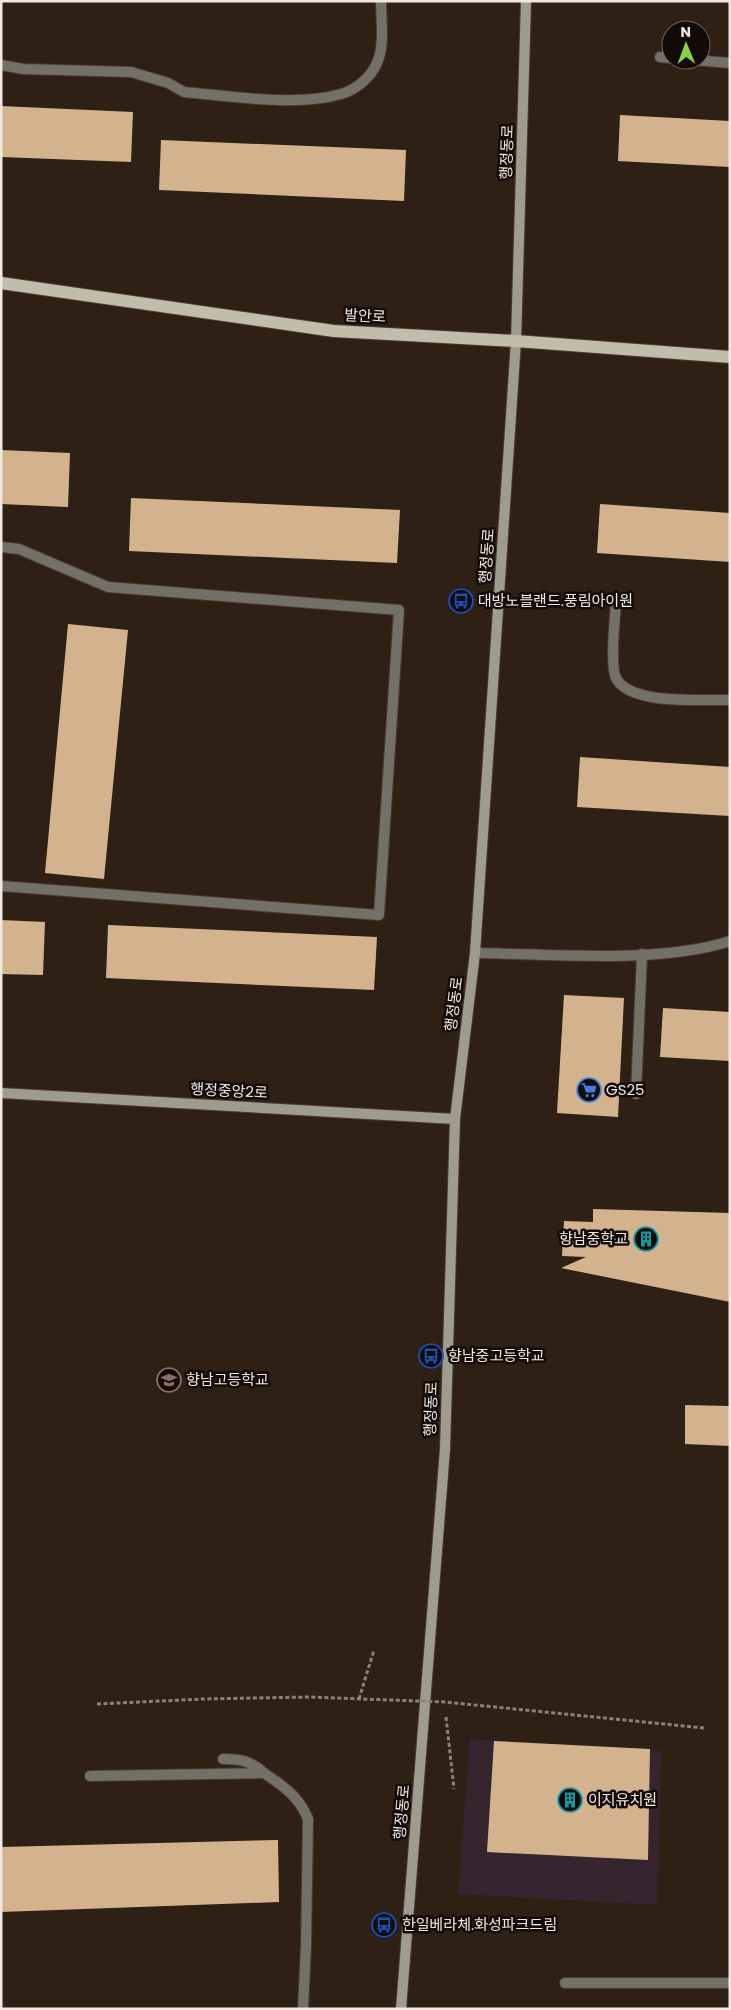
<svg xmlns="http://www.w3.org/2000/svg" width="731" height="2010" font-family="Poppins,'Noto Sans KR',sans-serif">
<rect width="100%" height="100%" fill="#2f2016"/>
<polygon fill="#36252f" points="470,1739 661,1751 657,1905 458,1894"/>
<g fill="#d3b38d">
<polygon points="1,106 133,112 131,162 1,157"/>
<polygon points="620,115 730,121 730,167 618,161"/>
<polygon points="161,140 406,150 404,201 159,190"/>
<polygon points="1,450 70,453 68,507 1,504"/>
<polygon points="131,498 400,510 397,563 129,551"/>
<polygon points="600,504 730,513 730,562 597,553"/>
<polygon points="68,624 128,630 104,879 45,873"/>
<polygon points="580,757 730,767 730,816 577,807"/>
<polygon points="1,920 45,922 43,975 1,974"/>
<polygon points="108,925 377,937 374,990 106,978"/>
<polygon points="564,995 624,998 618,1117 557,1113"/>
<polygon points="663,1008 730,1012 730,1061 660,1057"/>
<polygon points="593,1209 730,1213 730,1302 561,1268 586,1257 562,1256 564,1221 593,1222"/>
<polygon points="685,1405 730,1406 730,1446 685,1444"/>
<polygon points="494,1741 650,1749 648,1860 487,1852"/>
<polygon points="278,1840 279,1902 1,1912 1,1847"/>
</g>
<g fill="none" stroke-linecap="round" stroke-linejoin="round">
<g stroke="#4a3c32" stroke-width="12">
<g id="lane">
<polyline points="660,57 671,58"/>
<polyline points="694,60 730,63"/>
<path d="M1,65L23,69L131,72L168,83L184,92C229,96 297,107 341,94C356,90 371,77 377,63C385,45 381,20 381,1"/>
<polyline points="1,547 19,549 108,587 399,610 379,915 1,886"/>
<path d="M616,601C615,623 611,648 614,671C618,707 703,699 730,700"/>
<path d="M475,953C551,954 659,964 730,941"/>
<polyline points="636,1094 642,954"/>
<path d="M223,1759C241,1759 251,1761 264,1773"/>
<polyline points="90,1776 264,1773"/>
<path d="M277,1782C291,1792 301,1802 308,1819L306,1946L303,2009"/>
</g>
</g>
<g stroke="#4a3c32" stroke-width="12">
<g id="street">
<polyline points="264,1773 277,1782"/>
<polyline points="565,1983 730,1983"/>
</g>
</g>
<g stroke="#4a3c32" stroke-width="12">
<g id="secondary">
<polyline points="1,1093 455,1119"/>
<polyline points="401,2009 445,1449 455,1119 475,953 516,341 526,1"/>
</g>
</g>
<g stroke="#4a3c32" stroke-width="14">
<polyline id="primary" points="1,283 334,331 516,341 730,357"/>
</g>
<g stroke="#8d8077" stroke-width="3" stroke-dasharray="4 2.5" stroke-linecap="butt">
<polyline points="359,1699 374,1650"/>
<polyline points="446,1717 454,1789"/>
</g>
<use href="#lane" stroke="#727067" stroke-width="10"/>
<use href="#street" stroke="#727067" stroke-width="10"/>
<use href="#secondary" stroke="#9f9b8e" stroke-width="10"/>
<use href="#primary" stroke="#c2bdab" stroke-width="12"/>
<polyline stroke="#8d8077" stroke-width="3" stroke-dasharray="4 2.5" stroke-linecap="butt" points="97,1704 203,1699 309,1697 445,1702 704,1728"/>
</g>
<defs>
<g id="bus-ring" transform="scale(1.25)"><circle r="9.5" fill="#120b07" stroke="#1a4fb4" stroke-width="1.5"/><path d="M-5-6H5V4H4V6H2V4H-2V6H-4V4H-5ZM-3.5-4V0h7V-4ZM-3.5 1.2v1.5H-2V1.2ZM2 1.2v1.5H3.5V1.2Z" fill="#1a4fb4"/></g>
<g id="supermarket-ring" transform="scale(1.25)"><circle r="9.5" fill="#120b07" stroke="#3f7fe0" stroke-width="1.5"/><path d="M-6-5.5h2.5l.6 2H6L4.5 2H-2.5L-4.4-4H-6ZM-1.5 3.2a1.3 1.3 0 1 0 .1 0ZM3 3.2a1.3 1.3 0 1 0 .1 0Z" fill="#3f7fe0"/></g>
<g id="building-ring" transform="scale(1.25)"><circle r="9.5" fill="#120b07" stroke="#0f9aa8" stroke-width="1.5"/><path d="M-4-6H4V6H1V3H-1V6H-4ZM-2.5-4.3h1.7v1.8h-1.7ZM.8-4.3h1.7v1.8H.8ZM-2.5-1h1.7V.8h-1.7ZM.8-1h1.7V.8H.8Z" fill="#0f9aa8"/></g>
<g id="school-ring" transform="scale(1.25)"><circle r="9.5" fill="#120b07" stroke="#8d6e63" stroke-width="1.5"/><path d="M0-5L7-2L0 1L-7-2ZM-4 1L0 2.5L4 1V4Q0 6-4 4Z" fill="#8d6e63"/></g>
</defs>
<g fill-rule="evenodd">
<use href="#bus-ring" x="461" y="601"/>
<use href="#supermarket-ring" x="589" y="1090"/>
<use href="#building-ring" x="646" y="1239"/>
<use href="#bus-ring" x="431" y="1356"/>
<use href="#school-ring" x="169" y="1380"/>
<use href="#building-ring" x="570" y="1800"/>
<use href="#bus-ring" x="384" y="1925"/>
</g>
<g text-anchor="middle" stroke-width="5" stroke-linejoin="round" paint-order="stroke">
<g font-size="15" fill="#f2e8e1" stroke="#120b07">
<text transform="translate(507 152) rotate(-88)" y="5">행정동로</text>
<text transform="translate(365 316) rotate(3)" y="5">발안로</text>
<text transform="translate(487 556) rotate(-86)" y="5">행정동로</text>
<text transform="translate(454 1004) rotate(-83)" y="5">행정동로</text>
<text transform="translate(229 1091) rotate(3)" y="5">행정중앙2로</text>
<text transform="translate(431 1409) rotate(-88)" y="5">행정동로</text>
<text transform="translate(402 1812) rotate(-85)" y="5">행정동로</text>
</g>
<g font-size="15" fill="#f2e8e1" stroke="#120b07" text-anchor="start">
<text x="478" y="606">대방노블랜드.풍림아이원</text>
<text x="606" y="1095">GS25</text>
<text x="628" y="1244" text-anchor="end">향남중학교</text>
<text x="448" y="1361">향남중고등학교</text>
<text x="186" y="1385">향남고등학교</text>
<text x="588" y="1805">이지유치원</text>
<text x="402" y="1930">한일베라체.화성파크드림</text>
</g>
</g>
<rect width="731" height="2010" fill="none" stroke="#f2e8e1" stroke-width="5"/>
<g transform="translate(686 45) rotate(359)"><circle r="24" fill="#120b07" stroke="#6c635e"/>
<path d="M0-4L9 19L0 12L-9 19Z" fill="#8ece43"/>
<text y="-8" font-size="14" font-weight="bold" text-anchor="middle" fill="#f2e8e1">N</text>
</g>
</svg>
